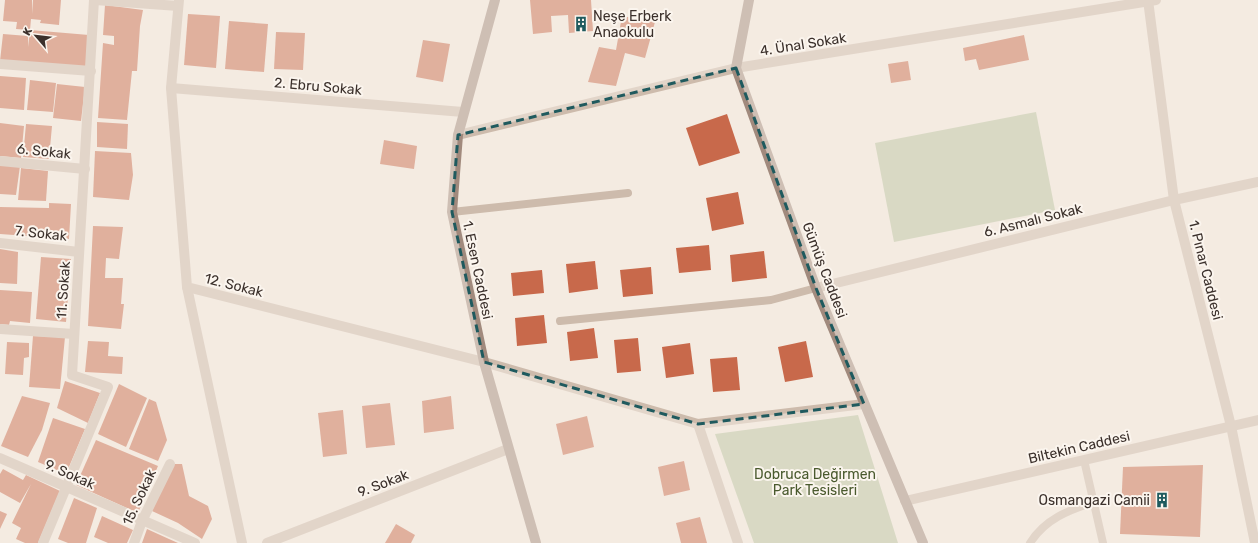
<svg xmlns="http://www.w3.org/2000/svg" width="1258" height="543" font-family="Rubik,sans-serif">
<rect width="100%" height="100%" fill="#f4ebe1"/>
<g fill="#b8c4a0">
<polygon points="1036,112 1055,210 894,242 875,143"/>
<polygon points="858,415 898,543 754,543 715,434"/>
</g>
<g fill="#c8694b">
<polygon points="5,0 32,0 32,14 33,0 61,0 59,25 40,23 41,20 31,19 30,30 16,29 17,22 3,21"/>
<polygon points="530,0 591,0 593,31 569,33 568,15 551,16 552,32 533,34"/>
<polygon points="105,5 143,10 140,26 137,71 132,71 127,120 98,118 103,43 114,45 114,36 103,35"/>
<polygon points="188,14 220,16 216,68 184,65"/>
<polygon points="622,16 655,22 645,58 625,53 616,86 588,82 599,47 616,50"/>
<polygon points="229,21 268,24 264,72 225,69"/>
<polygon points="30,30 89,35 87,68 0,61 3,34 28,36 28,47"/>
<polygon points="276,32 305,33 303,70 274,69"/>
<polygon points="1024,35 1029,60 979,70 976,59 965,61 963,48"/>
<polygon points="423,40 450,44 443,82 416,77"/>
<polygon points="908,61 911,80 891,83 888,64"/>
<polygon points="0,76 26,78 24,110 0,108"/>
<polygon points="30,80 56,83 53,112 27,110"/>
<polygon points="57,84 85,87 81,121 53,118"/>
<polygon points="727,114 740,153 699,166 686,128"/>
<polygon points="97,122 128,124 127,149 97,147"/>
<polygon points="0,123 24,126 21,158 0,156"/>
<polygon points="26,124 52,126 49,159 23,157"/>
<polygon points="384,140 417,146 414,169 380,164"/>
<polygon points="95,151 131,153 133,175 129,200 93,197"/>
<polygon points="0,164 20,166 16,195 0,194"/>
<polygon points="21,168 48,171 46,201 18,200"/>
<polygon points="738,192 744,224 712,231 706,198"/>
<polygon points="49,203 71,204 69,239 0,234 0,207 49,208"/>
<polygon points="93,226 123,227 119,259 106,258 105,278 123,278 121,304 124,304 121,329 88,326"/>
<polygon points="709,245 711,270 679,273 676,248"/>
<polygon points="0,249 18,252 17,284 0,283"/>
<polygon points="764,251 767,278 732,282 730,255"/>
<polygon points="41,257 71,259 66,322 36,319"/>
<polygon points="595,261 598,289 569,293 566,264"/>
<polygon points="651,267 653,294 623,297 620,270"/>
<polygon points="542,270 544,293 513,296 511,273"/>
<polygon points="0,290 32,292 30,323 10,321 9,325 0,324"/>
<polygon points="544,315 547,343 517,346 515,318"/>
<polygon points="594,328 598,358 570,361 567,332"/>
<polygon points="33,336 65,337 60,389 29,387"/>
<polygon points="638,338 641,371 617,373 614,340"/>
<polygon points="88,341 109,342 108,356 123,357 122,374 85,372"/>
<polygon points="806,341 813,377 785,382 778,347"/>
<polygon points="7,342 29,343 29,357 24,358 23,375 5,374"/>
<polygon points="690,343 694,374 666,378 662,347"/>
<polygon points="737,357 740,390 713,392 710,359"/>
<polygon points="65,381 100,393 88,423 57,408"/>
<polygon points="119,384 147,398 126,447 98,434"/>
<polygon points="22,396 50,403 42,430 28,457 1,446"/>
<polygon points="451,396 454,429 424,433 422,401"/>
<polygon points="149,399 156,402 167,440 158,461 129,449"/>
<polygon points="390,403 395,445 366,448 362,406"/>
<polygon points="343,410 347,454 323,457 318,413"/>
<polygon points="587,416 594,447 563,455 556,424"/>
<polygon points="53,418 85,429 66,474 38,462"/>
<polygon points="96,440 158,466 138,513 76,485"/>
<polygon points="684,461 690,490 664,496 658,467"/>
<polygon points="173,464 182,464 189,496 208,506 212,519 202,539 178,523 152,511"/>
<polygon points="1203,465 1200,537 1120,534 1123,467"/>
<polygon points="3,469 23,480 26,475 60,491 38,543 25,543 16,539 21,528 12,523 31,484 20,503 0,492 0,474"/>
<polygon points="74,498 97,508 86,543 68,543 58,539"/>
<polygon points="0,511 7,514 0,529"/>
<polygon points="102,516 133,530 127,543 108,543 94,537"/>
<polygon points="700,517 707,543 681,543 676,523"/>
<polygon points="396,524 415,535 411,543 385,543"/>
<polygon points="147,529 169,539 178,543 142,543"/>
</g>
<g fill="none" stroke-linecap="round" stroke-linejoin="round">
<g stroke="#cdbbac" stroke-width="8">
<polyline points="452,212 628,193"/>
<polyline points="560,321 771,300 816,288"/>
<polyline points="1084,460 1103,543"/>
<path d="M1030,543C1045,519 1069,510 1094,502"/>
</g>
<g stroke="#cdbbac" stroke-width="10">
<polyline points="95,0 178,6"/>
<polyline points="179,0 171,88 187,287 484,362 698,424 864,404"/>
<polyline points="1148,0 1174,200 1231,426 1255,543"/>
<polyline points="0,64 91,71"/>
<polyline points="171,88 463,112"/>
<polyline points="458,135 736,68 1156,0"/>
<polyline points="0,161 85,169"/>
<polyline points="0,243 79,252"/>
<polyline points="187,287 242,543"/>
<polyline points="816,288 1174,200 1258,182"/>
<polyline points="0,329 74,334"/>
<polyline points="698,424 738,543"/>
<polyline points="0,458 195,543"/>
<polyline points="905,501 1258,420"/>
<polyline points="43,543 108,387 72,375 94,0"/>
<polyline points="134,543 142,521 170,464"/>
<polyline points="267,543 508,449"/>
</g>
<g stroke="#a18a7d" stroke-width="10">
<polyline points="495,0 458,135 452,212 484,362 536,543"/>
<polyline points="749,0 736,68 816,288 923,543"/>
</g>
</g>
<path d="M0 0H1258V543H0ZM736,68L816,288L864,404L698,424L484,362L452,212L458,135Z" fill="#f4ebe1" fill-opacity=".55" fill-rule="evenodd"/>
<path fill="none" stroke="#1f5a5e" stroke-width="3" stroke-dasharray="8 5" stroke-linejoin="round" d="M736,68L816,288L864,404L698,424L484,362L452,212L458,135Z"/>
<defs>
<g id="building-bare" transform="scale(1.2)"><path d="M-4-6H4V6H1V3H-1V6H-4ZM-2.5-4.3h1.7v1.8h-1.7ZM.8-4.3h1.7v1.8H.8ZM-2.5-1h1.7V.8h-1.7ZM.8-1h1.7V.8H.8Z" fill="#1f5a5e" stroke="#fbf5ee" stroke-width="2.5" paint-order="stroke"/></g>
</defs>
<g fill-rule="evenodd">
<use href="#building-bare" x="581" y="24"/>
<use href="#building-bare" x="1162" y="500"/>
</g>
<g text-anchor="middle" stroke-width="4" stroke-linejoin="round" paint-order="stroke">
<g font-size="14" fill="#3b302b" stroke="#fbf5ee" text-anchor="start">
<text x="593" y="21">Neşe Erberk<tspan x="593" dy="16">Anaokulu</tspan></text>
<text x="1150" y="505" text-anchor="end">Osmangazi Camii</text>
</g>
<g font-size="14" fill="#3b302b" stroke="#fbf5ee">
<text transform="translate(803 44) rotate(-9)" y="5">4. Ünal Sokak</text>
<text transform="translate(318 86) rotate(5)" y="5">2. Ebru Sokak</text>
<text transform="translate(44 151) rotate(6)" y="5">6. Sokak</text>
<text transform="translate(1033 220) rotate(-14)" y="5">6. Asmalı Sokak</text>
<text transform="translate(41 233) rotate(6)" y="5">7. Sokak</text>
<text transform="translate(478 270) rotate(78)" y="5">1. Esen Caddesi</text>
<text transform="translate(825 270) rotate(69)" y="5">Gümüş Caddesi</text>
<text transform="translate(1206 270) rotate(76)" y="5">1. Pınar Caddesi</text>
<text transform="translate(234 285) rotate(14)" y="5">12. Sokak</text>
<text transform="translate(63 290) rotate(-86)" y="5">11. Sokak</text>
<text transform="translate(1079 447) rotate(-13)" y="5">Biltekin Caddesi</text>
<text transform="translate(70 474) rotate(24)" y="5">9. Sokak</text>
<text transform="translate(383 483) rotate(-21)" y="5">9. Sokak</text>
<text transform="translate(139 497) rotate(-65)" y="5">15. Sokak</text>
</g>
<g font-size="14" fill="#4a5a2e" stroke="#fbf5ee">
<text x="815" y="479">Dobruca Değirmen<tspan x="815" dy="16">Park Tesisleri</tspan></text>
</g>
</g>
<g transform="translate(36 36) rotate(298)" stroke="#fbf5ee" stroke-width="3" paint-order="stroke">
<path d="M0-3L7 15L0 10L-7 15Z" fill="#3b302b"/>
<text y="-6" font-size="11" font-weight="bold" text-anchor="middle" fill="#3b302b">K</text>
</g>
</svg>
